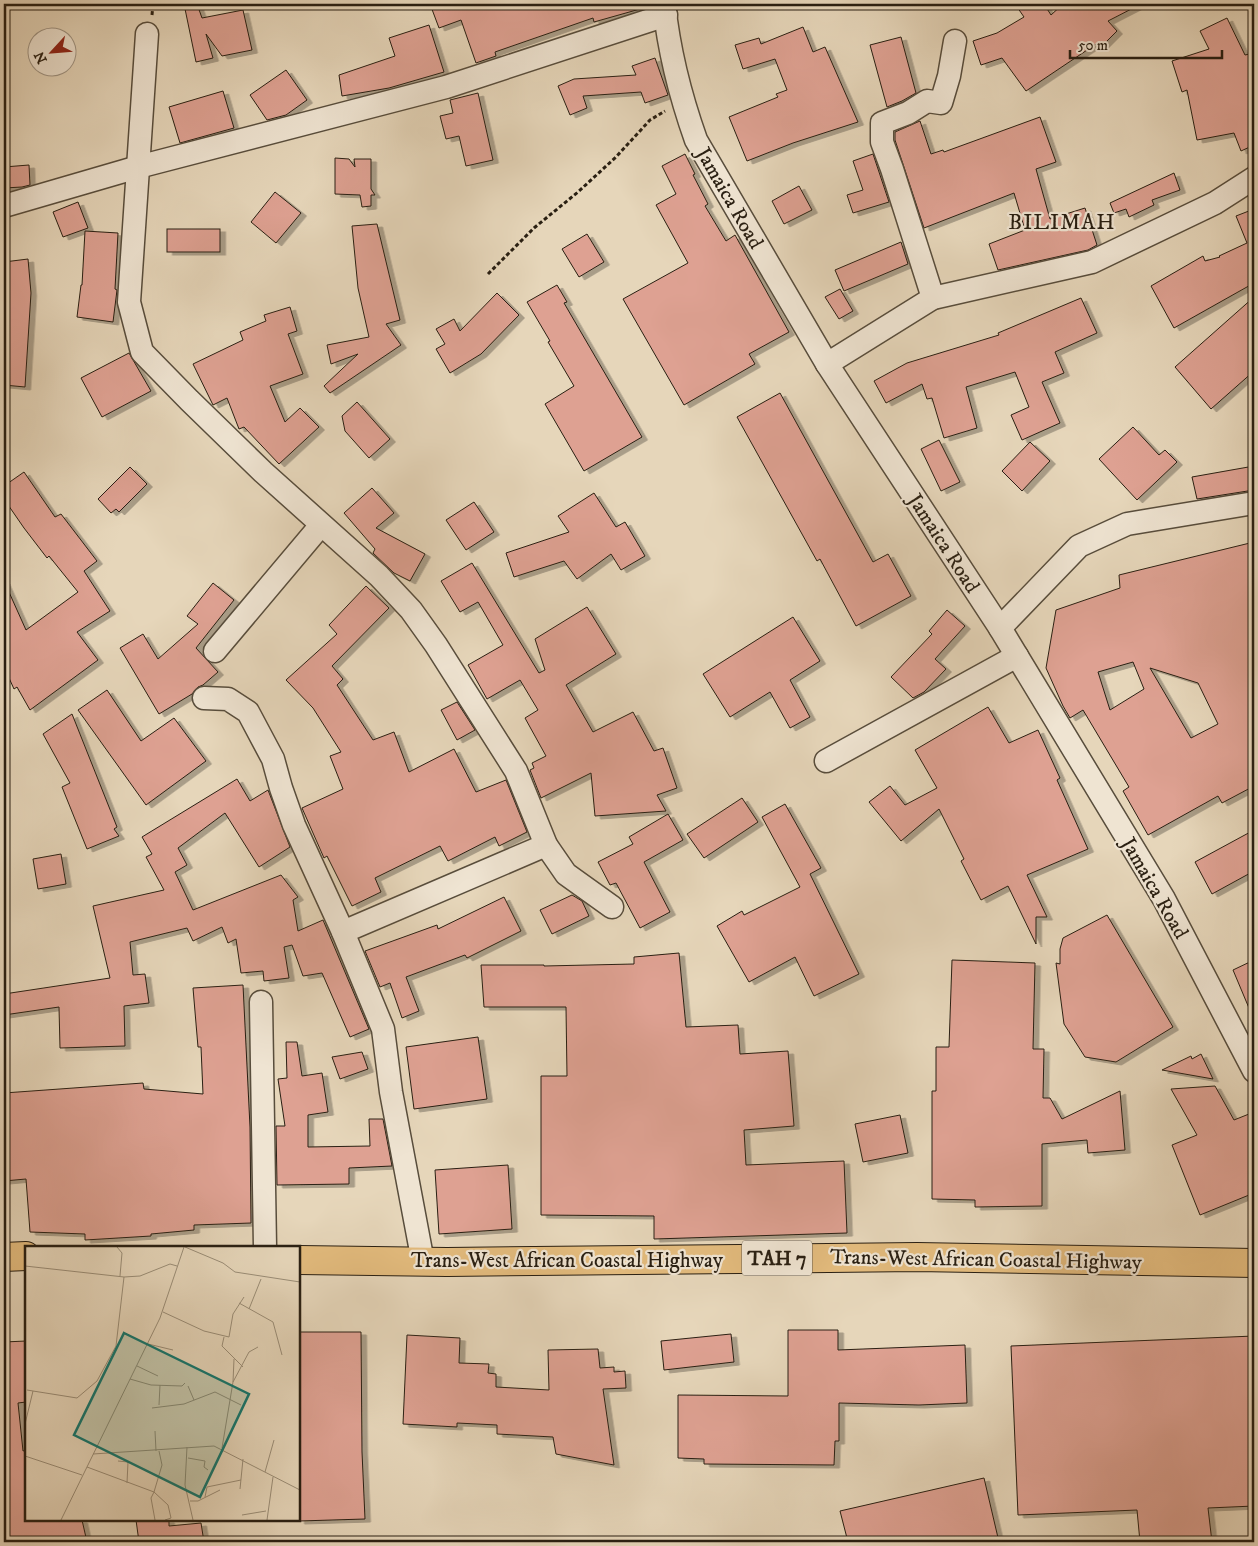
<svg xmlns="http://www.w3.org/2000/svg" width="1258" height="1546" font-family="'IM FELL DW Pica',serif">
<defs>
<filter id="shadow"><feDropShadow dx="5.5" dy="3" stdDeviation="0" flood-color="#0004"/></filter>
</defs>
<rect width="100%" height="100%" fill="#e6d6ba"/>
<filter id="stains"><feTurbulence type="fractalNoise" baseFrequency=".004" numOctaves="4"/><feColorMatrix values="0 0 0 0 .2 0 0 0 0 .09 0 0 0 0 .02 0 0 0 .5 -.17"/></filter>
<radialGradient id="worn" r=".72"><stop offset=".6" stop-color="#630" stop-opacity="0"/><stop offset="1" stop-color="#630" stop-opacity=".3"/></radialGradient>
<g fill="#dea192" stroke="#291f12" fill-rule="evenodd" filter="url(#shadow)">
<polygon points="184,4 197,4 202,18 243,10 252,50 222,56 206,34 213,58 196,62"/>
<polygon points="430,4 639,4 640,9 594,22 593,18 495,52 496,56 476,63 461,20 439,28"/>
<polygon points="1015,4 1044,4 1051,15 1063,4 1141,4 1108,21 1117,31 1100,48 1096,44 1026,91 1002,58 981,65 973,41 997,33 1024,17"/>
<polygon points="1227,18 1245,55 1254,53 1254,145 1241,151 1234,133 1197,140 1187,90 1182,92 1172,61 1209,49 1200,31"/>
<polygon points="429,25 444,72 389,88 342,96 339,75 395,56 389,38"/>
<polygon points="803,27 813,52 825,47 858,122 793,143 747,161 729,117 778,97 776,94 787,90 775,59 743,69 735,45 759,38 761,44"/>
<polygon points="901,37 916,93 902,101 887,107 870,45"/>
<polygon points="655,58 668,95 645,103 641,92 583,96 587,108 570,115 558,86 574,79 636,75 632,66"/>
<polygon points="286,70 307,100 286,115 267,120 250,95"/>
<polygon points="223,91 234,128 180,143 169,107"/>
<polygon points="478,93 493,160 466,166 459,136 446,139 440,116 453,113 450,100"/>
<polygon points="1040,117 1056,162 1036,169 1050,219 1085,208 1097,245 1088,250 998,270 989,244 1025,230 1014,193 924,228 895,140 895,132 920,121 931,154 943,150 944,152"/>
<polygon points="685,154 695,174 693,175 708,204 705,206 726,241 735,235 789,332 749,354 755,364 684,405 623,299 688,263 656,205 676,194 662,166"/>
<polygon points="873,154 889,202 853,213 847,195 863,190 853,161"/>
<polygon points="335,158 349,159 355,167 354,159 371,159 371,189 375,195 371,195 371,206 362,207 360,195 335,194"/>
<polygon points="29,165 30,185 22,187 4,188 4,167"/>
<polygon points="1174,173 1180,190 1152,200 1154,205 1129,217 1126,209 1114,213 1110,203"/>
<polygon points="799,186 812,210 784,224 772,201"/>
<polygon points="275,192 301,213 276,243 251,222"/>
<polygon points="78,202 88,228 63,237 53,212"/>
<polygon points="1254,209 1254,283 1174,328 1151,286 1203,256 1205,261 1220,257 1219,256 1247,243 1236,216"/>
<polygon points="377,224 400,320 386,324 401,345 330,393 324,386 358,354 331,364 327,345 369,337 358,288 352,226"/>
<rect x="167" y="229" width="53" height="23"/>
<polygon points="85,231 118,233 115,289 117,290 113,322 77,317 81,285 82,285"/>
<polygon points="587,234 604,262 579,277 562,249"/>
<polygon points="901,242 908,264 844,291 835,270"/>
<polygon points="28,259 31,293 25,387 4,385 4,262"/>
<polygon points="557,285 567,302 564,303 642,437 584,471 545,404 574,386 548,342 550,341 527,302"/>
<polygon points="840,289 853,311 839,319 825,297"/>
<polygon points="497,293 519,315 481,354 450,373 436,349 445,344 436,329 454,319 460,331"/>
<polygon points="1254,297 1254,371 1211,409 1175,367"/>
<polygon points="1081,298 1097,333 1055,352 1064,373 1042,382 1060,423 1022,440 1011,415 1029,407 1015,372 966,387 977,428 944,438 932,398 927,399 922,384 886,403 874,381 907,363 999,335 998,333"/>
<polygon points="290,307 297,331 288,334 303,374 270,386 285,422 300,408 319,427 279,464 244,427 239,429 227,398 213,405 193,364 243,340 240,332 266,321 264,315"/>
<polygon points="129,353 151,391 102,417 81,378"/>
<polygon points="780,393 873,562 888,554 911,596 856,626 820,559 817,561 737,417"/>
<polygon points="357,402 390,439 369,458 345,431 342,416"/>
<polygon points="1133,427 1159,455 1165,450 1177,462 1137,500 1099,459"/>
<polygon points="939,440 960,482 941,491 921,449"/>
<polygon points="1030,442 1050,461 1022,491 1002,471"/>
<polygon points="1254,466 1254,490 1197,499 1192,477"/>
<polygon points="130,467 147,484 119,512 116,509 111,513 98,499"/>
<polygon points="24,472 55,517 61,514 97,561 84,571 110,611 77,632 98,660 30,710 17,687 14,689 4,667 4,581 26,630 78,592 49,556 47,558 24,528 4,499 4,486"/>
<polygon points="372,488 394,513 376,528 425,554 410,581 394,573 373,553 375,549 344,513"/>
<polygon points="594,493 616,527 625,522 645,556 621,570 611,554 577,579 564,561 514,577 506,553 569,532 558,516"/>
<polygon points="474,502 494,532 466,550 446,520"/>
<path d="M1254,542V786L1222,803L1218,796L1148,835L1123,791L1129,787L1083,710L1070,718L1063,706L1046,668L1056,610L1120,588L1119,575ZM1133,662L1144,689L1110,710L1098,672ZM1150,668L1198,683L1218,724L1191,738Z"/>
<polygon points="472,563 539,673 545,670 535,639 587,607 616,654 566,685 593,732 633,712 654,751 663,748 677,788 657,795 666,811 595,816 591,773 541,798 530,770 534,768 532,763 546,756 525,718 538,710 520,680 487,699 468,665 503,645 478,602 460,612 441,581"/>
<polygon points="213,583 234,600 196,648 218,672 203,685 198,687 192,694 159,714 120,648 143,634 158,659 198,624 187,616"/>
<polygon points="366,586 389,608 332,666 343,679 337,685 373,740 394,732 409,772 454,749 476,792 506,780 527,832 499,846 495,837 448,861 440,846 375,878 381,892 352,906 327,856 324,858 302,808 343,789 330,756 341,752 313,708 286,680 337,634 329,625"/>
<polygon points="947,610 965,626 935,659 946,669 924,692 913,698 891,677 932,634 929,631"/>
<polygon points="793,617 820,661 790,680 810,717 790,728 770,692 730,717 703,674"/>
<polygon points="107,690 141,741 174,718 206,761 146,805 78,710"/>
<polygon points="457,702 475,730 457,740 441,710"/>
<polygon points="988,707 1009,743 1038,730 1060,778 1057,780 1088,849 1027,875 1047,917 1036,917 1036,944 1008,886 981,900 961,861 964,859 939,809 901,841 869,802 890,786 905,805 937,788 915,750"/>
<polygon points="72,714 117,827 114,829 119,836 87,849 62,787 70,783 43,734"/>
<polygon points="237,779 250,801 268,790 290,847 259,867 225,813 178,848 187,865 175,872 193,910 281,875 298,897 293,900 298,931 323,920 369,1029 350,1037 322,973 303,976 292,945 284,947 289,978 264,981 263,971 241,973 236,939 228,943 222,927 193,941 187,928 130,942 133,975 145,974 149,1003 124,1006 125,1046 60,1048 59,1007 4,1015 4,994 110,978 93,906 164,890 146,857 152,854 142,837"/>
<polygon points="742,798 758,822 704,858 687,834"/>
<polygon points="785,804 821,868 810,874 859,974 814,996 795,957 749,982 717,926 742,911 744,915 800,887 762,817"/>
<polygon points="668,814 683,840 644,862 670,912 640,928 616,883 610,885 598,862 633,844 629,837"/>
<polygon points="1254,830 1254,871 1212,894 1195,862"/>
<polygon points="61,854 66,884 38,889 33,859"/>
<polygon points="572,895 582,901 589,916 552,934 540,910"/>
<polygon points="504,897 521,931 467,958 465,955 406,977 419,1011 402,1018 390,983 380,987 365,951 437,925 438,929"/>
<polygon points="1107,915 1173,1027 1116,1062 1085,1057 1064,1024 1056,963 1060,964 1060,949 1063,938"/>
<polygon points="679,953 686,1027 738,1025 740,1054 788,1051 794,1126 744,1130 746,1165 844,1161 847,1233 654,1239 654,1216 541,1215 541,1076 567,1076 566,1007 484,1007 481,965 544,965 544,966 634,964 634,957"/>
<polygon points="952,960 1035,963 1033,1049 1044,1049 1043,1098 1050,1098 1062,1119 1120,1091 1125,1150 1088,1153 1087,1140 1042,1144 1042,1206 975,1207 975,1200 932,1199 932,1091 936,1091 936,1047 949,1047"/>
<polygon points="1254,960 1254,1020 1233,970"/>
<polygon points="243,985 250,1127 251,1223 194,1225 194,1230 151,1234 151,1236 85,1240 85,1234 30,1232 26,1179 4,1181 4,1093 143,1083 144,1089 203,1094 201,1047 198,1047 193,988"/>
<polygon points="478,1037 487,1099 414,1109 406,1047"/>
<polygon points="286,1042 297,1042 302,1076 322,1073 328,1112 308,1115 308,1147 370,1146 369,1119 383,1119 392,1166 349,1168 349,1184 277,1185 276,1126 285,1126 278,1079 287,1078"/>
<polygon points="362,1052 368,1069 340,1079 332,1057"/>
<polygon points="1201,1054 1213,1079 1162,1070 1191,1056 1192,1059"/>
<polygon points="1215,1086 1234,1120 1254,1112 1254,1193 1200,1215 1172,1145 1197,1135 1171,1089"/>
<polygon points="900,1115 908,1153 863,1162 855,1124"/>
<polygon points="508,1165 512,1229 439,1234 435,1170"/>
<polygon points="788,1330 838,1330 838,1350 965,1345 967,1403 919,1405 839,1403 839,1441 835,1441 834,1465 704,1464 704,1459 678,1458 678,1395 788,1396"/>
<polygon points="299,1332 361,1332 362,1452 365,1519 299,1521"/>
<polygon points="731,1334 734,1362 664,1370 661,1341"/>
<polygon points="407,1335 460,1338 459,1363 489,1364 488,1373 496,1374 496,1387 549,1390 548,1350 598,1349 600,1368 614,1367 614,1372 625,1371 626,1388 603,1389 614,1465 556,1454 553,1437 497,1434 497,1425 457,1423 457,1427 403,1424"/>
<polygon points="1254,1336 1254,1506 1208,1508 1212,1542 1140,1542 1137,1510 1018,1515 1011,1346"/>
<polygon points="26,1341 26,1402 18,1403 23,1451 26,1450 26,1520 82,1520 87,1542 4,1542 4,1342"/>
<polygon points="984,1478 999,1542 848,1542 840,1511"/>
<polygon points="136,1520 169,1520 169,1526 201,1523 204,1542 139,1542"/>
</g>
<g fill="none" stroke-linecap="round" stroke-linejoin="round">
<g stroke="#584d3c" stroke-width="25">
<g id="minor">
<path d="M664,4C669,52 680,95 696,140L827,364L1000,628L1164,899L1254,1071"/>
<polyline points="147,34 129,302 142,352 189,400 263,472 379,576 411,610 436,645 516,771 546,845 566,874 612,907"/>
<polyline points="4,206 138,167 446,87 666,15"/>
<polyline points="933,298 892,169 882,142 882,123 908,113 927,101 941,103 949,76 955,41"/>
<polyline points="827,364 933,298 1092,262 1215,203 1254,178"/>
<polyline points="1000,628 1079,546 1127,524 1254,503"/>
<polyline points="215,651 321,525"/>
<polyline points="204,698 228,699 248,712 273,759 281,788 294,825 343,932 383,1029 391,1092 423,1262"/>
<polyline points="826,761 1017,656"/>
<polyline points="343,932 546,845"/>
<polyline points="261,1002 265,1247"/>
</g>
</g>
<g stroke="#291f12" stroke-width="30">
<g id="highway">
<polyline points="4,1257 26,1256"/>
<polyline points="299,1260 447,1262 917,1257 1254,1263"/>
</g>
</g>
<g stroke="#291f12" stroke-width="3" stroke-dasharray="4 2.5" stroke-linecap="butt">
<polyline points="152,15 153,4"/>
<polyline points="488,274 534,228 578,192 616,157 650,120 665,111"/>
</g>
<use href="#minor" stroke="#efe4d2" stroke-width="22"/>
<use href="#highway" stroke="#e3bb7d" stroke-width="28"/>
</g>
<g text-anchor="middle" stroke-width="4.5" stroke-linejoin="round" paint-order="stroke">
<rect fill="#efe4d2" stroke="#645a4c" stroke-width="1" x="742" y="1240.5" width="70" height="35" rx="4"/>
<g font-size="20" font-weight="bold" fill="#291f12">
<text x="777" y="1265">TAH 7</text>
</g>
<g font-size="21" fill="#291f12" stroke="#efe4d2">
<text transform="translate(730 198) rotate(60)" y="7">Jamaica Road</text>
<text transform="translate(944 543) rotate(57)" y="7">Jamaica Road</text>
<text transform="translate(1155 888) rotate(60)" y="7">Jamaica Road</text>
<text transform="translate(986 1259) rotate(1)" y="7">Trans-West African Coastal Highway</text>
<text x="567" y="1267">Trans-West African Coastal Highway</text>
</g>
<g font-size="22" letter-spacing="1" fill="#291f12" stroke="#efe4d2">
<text x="1062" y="229">BILIMAH</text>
</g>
</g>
<g transform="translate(25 1246)">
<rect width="275" height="275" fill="#e6d6ba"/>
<path fill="none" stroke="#9a8d77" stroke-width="1" d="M92,1L97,7L95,30M160,1L198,17L210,26L275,36M0,20L99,31L115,30L145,18L152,20M214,57L248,76L257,109M224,63L236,33M138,66L179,85L204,91L208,68L219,51M199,91L197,100L218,121M123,98L148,104M112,120L133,130M105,133L126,139L157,140L160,137M208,136L209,113M163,140L169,154M8,145L52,152L72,135L91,100L99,31M134,159L135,139M127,162L159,158L190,146L216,159M0,178L8,145L2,144M130,185L131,205M162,201L160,239L168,274M197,202L208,136L224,106L233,101M134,205L137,219L129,246L143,259L146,272L140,274M68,208L189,200L275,244M0,210L57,229M163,212L180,215L179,221L183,224M93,215L103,216L102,237M62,221L129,246L126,252L130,274M240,226L249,194M215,243L218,213M180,251L182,241L216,234M165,255H173L195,244M217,269L241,265M36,274L135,72L159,1M242,274L248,231"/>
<path fill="#0f766e" fill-opacity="0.15" stroke="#0f766e" stroke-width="2.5" d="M99,87L224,148L175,251L49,189Z"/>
<rect width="275" height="275" fill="none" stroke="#291f12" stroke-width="2.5"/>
</g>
<rect width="1258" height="1546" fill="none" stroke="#e6d6ba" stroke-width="20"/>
<rect x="5" y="5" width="1248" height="1536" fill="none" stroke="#291f12" stroke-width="2.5"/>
<rect x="10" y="10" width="1238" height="1526" fill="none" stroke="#291f12"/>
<g transform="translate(52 52) rotate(244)"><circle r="24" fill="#efe4d2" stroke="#a09585"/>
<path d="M0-4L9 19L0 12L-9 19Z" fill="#8f2418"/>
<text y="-8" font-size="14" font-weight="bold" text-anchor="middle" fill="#291f12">N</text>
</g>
<path d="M1070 50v8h152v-8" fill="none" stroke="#291f12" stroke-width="2.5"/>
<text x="1078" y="50" font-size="15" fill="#291f12" stroke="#efe4d2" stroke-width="4" paint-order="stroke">50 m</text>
<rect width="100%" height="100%" filter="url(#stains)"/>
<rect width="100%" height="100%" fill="url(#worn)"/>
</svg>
